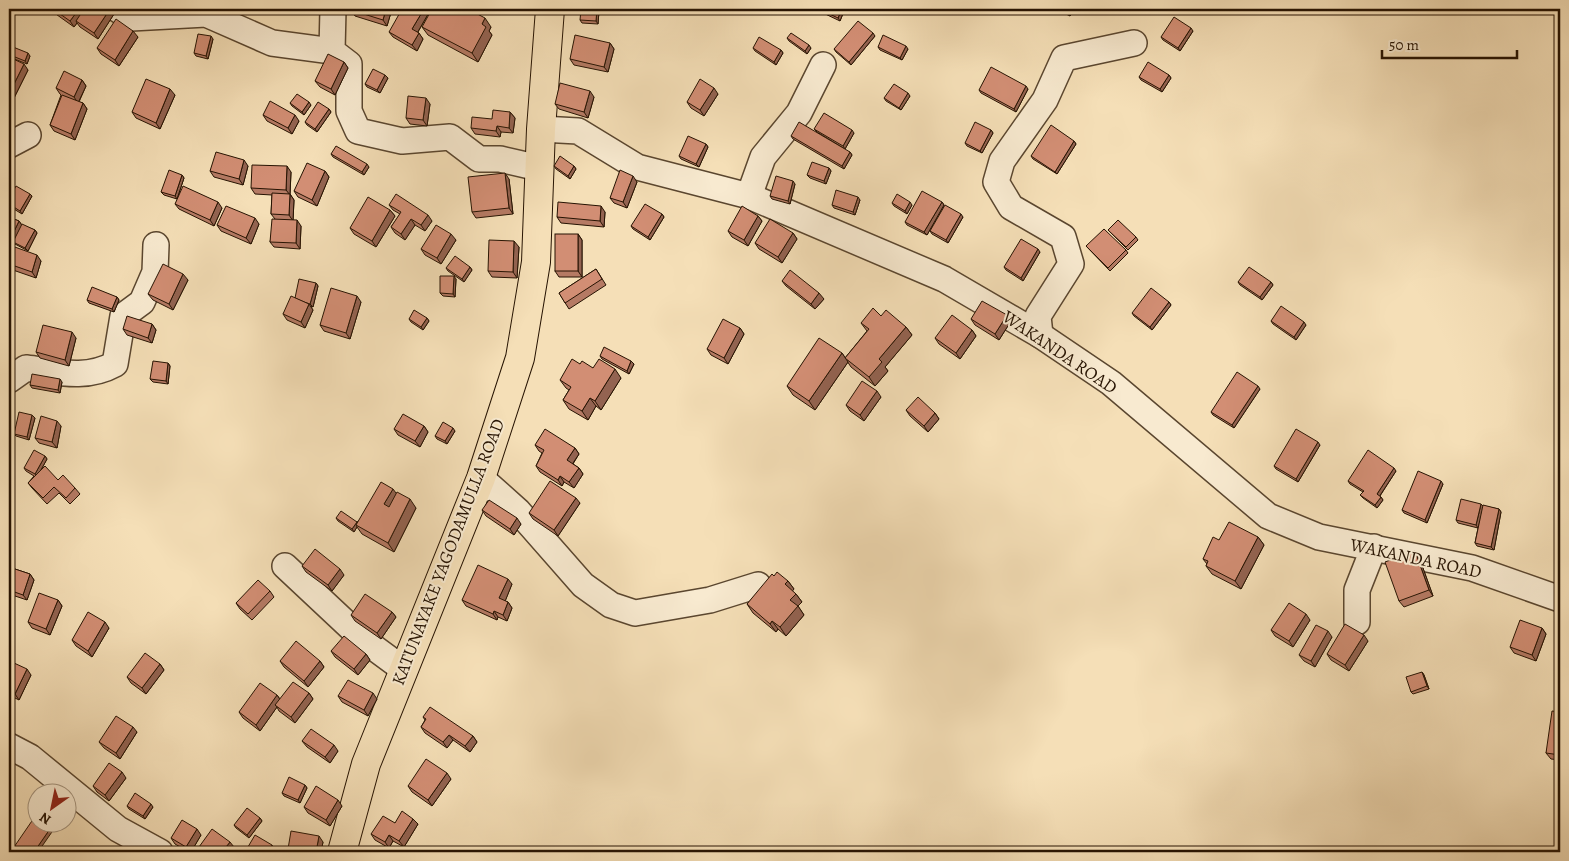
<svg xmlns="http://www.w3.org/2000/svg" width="1569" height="861" font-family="Alegreya,serif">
<rect width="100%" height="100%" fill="#f5dfb7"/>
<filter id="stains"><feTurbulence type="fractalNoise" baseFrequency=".004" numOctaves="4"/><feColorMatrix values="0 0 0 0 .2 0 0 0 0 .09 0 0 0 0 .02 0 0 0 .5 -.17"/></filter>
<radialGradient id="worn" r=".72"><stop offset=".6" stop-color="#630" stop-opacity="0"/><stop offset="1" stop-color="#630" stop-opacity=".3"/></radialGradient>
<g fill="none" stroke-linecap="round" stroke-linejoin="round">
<g stroke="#5a462f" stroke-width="28">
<g id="minor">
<polyline points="117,9 131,18 206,14 272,43 332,51"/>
<polyline points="333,9 332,51 349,64 349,111 358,131 402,141 450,137 479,159 500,159 539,168"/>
<polyline points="541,129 578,131 637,167 749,196 944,279 1040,335 1111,383 1268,516 1319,537 1472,568 1560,599"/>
<polyline points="9,145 28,135"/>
<polyline points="749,196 763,157 799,113 823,65"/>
<polyline points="1040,335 1038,316 1071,264 1063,237 1011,207 996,182 1002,161 1045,100 1064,58 1134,43"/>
<path d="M9,380L26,368C58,372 86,380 115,364L123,316L142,302L155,272L156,245"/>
<polyline points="481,478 518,511 583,585 611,605 635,613 710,600 758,585"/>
<polyline points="285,566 365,641 403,669"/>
<polyline points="1357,622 1357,590 1374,547"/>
<polyline points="9,746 30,757 118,829 160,852"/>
</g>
</g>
<g stroke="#261302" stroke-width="30">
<polyline id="major" points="342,852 366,764 481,478 520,358 536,262 541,129 550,9"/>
</g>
<use href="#minor" stroke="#f8ead0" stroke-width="25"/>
<use href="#major" stroke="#f5dfb7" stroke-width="28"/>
</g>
<g fill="#b57a64" stroke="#261302">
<polygon points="51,9 110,9 114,14 98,39 80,27 77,23 74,27 53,12"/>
<polygon points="392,9 387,26 355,16 351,10"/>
<polygon points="431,9 418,32 423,39 417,51 393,37 389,32"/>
<polygon points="817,9 843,9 844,11 840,21 819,11"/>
<polygon points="1056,9 1074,9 1070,16"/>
<polygon points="599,11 598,24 582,23 580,20"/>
<polygon points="422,27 491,27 489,31 492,35 478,62 428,35"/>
<polygon points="1193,31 1180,51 1163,40 1161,37"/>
<polygon points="875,36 851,65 836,52 834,49"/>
<polygon points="138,37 119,66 101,54 97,48"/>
<polygon points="787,38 811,48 807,54 789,41"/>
<polygon points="213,39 208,59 196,56 194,53"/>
<polygon points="610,43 614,49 608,72 574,65 570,59"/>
<polygon points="878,47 908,49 902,60 880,50"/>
<polygon points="753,48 781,50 783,53 776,65 755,51"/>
<polygon points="10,55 30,56 27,64 12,58"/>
<polygon points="9,57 28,70 14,98 9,95"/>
<polygon points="344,62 348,68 335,95 320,87 315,81"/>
<polygon points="1169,75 1171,78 1162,92 1141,80 1139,77"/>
<polygon points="388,78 380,93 367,87 365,84"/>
<polygon points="82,80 86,86 79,102 83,103 87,109 75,140 54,131 50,125 61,95 60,94 56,88"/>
<polygon points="1028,89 1016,112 981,93 979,90"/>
<polygon points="718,94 704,116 691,108 687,102"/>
<polygon points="175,95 160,129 136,118 132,112"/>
<polygon points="910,96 901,110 886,101 884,98"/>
<polygon points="594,97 588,118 559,109 555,104"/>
<polygon points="290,103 311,105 304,115 292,106"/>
<polygon points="430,104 427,126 410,124 406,118"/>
<polygon points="329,109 331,112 317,132 307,125 305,122"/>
<polygon points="510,112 515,118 513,133 501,132 500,137 475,134 471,128"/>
<polygon points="263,115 299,121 292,134 267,121"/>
<polygon points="814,129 854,133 845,149 817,132"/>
<polygon points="991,130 993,133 982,153 967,146 965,143"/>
<polygon points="791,136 850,152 852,155 844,169 793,139"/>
<polygon points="1074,141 1076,144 1057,174 1033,159 1031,156"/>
<polygon points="706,144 708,147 699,167 681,159 679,156"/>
<polygon points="331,154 369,167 364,175 333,157"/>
<polygon points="248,166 243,185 214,177 210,171"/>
<polygon points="554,166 574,166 576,169 570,179 556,169"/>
<polygon points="829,168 831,171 826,184 810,178 807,175"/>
<polygon points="325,171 329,177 317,206 298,197 294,191"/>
<polygon points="291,172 290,194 294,200 293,220 301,226 300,249 274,247 270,242 275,219 271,214 272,195 255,194 251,188"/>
<polygon points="182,175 184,178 177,199 164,195 161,192"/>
<polygon points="509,179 513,214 476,218 472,212"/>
<polygon points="637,182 627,208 614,203 610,198"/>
<polygon points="795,184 790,204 772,199 770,196"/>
<polygon points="32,196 22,214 9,206 9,199"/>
<polygon points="860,200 855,215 834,208 832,205"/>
<polygon points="942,202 944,205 927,235 907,225 905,222"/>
<polygon points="892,203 912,205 907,214 894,206"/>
<polygon points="175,204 222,208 214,226 179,209"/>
<polygon points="389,205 432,221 425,231 415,225 405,240 395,233 391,227 400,214 393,210"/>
<polygon points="390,210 395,216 376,247 354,234 350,228"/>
<polygon points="605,212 604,227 561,223 557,217"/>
<polygon points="662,214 664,217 650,240 633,229 631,226"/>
<polygon points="758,216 762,221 748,246 732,237 728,231"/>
<polygon points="9,217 19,221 22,225 35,230 37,233 28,251 15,244 13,247 41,261 36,278 10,269 9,267"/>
<polygon points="963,217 948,243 932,234 930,231"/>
<polygon points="259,224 251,244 221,231 217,225"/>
<polygon points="1108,230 1136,237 1138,240 1128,250"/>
<polygon points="793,233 797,239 782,263 759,249 755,243"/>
<polygon points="578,234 582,240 582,277 559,277 555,271"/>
<polygon points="456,240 441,264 425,255 421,249"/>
<polygon points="1086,246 1126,250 1128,253 1110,271"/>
<polygon points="519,247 517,278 492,277 488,271"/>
<polygon points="1040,252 1023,281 1006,270 1004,267"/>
<polygon points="470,267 472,270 464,282 448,271 446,268"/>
<polygon points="596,269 606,285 569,309 559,293"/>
<polygon points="456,279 455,297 443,296 440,293"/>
<polygon points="188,280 173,310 153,300 148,294"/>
<polygon points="782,281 824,299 815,309 786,286"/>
<polygon points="1238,282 1271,282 1273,285 1262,300 1240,285"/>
<polygon points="316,283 318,286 313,307 310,306 313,310 305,328 287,320 283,314 295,298"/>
<polygon points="117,297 119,300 114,312 89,303 87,300"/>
<polygon points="361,302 350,339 324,331 320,325"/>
<polygon points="1169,302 1171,305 1152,330 1134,316 1132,313"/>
<polygon points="1007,315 1011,321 999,340 975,325 971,319"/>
<polygon points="881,316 906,327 912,335 885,367 888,371 875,386 851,367 845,358 867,331 861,323"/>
<polygon points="427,318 429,321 423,330 411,322 409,319"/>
<polygon points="1271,321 1306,325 1296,340 1273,324"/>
<polygon points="152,324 156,330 152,343 127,335 123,329"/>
<polygon points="740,328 744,334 728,364 711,355 707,349"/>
<polygon points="972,330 976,336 960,359 939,344 935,338"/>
<polygon points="76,338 69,366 40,358 36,352"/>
<polygon points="842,353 848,362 815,410 793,395 787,386"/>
<polygon points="600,356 631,361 634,364 629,374 602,359"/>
<polygon points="168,363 170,366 168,384 153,382 150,379"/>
<polygon points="580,364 621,378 601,410 596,406 588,420 569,409 563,400 569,390 566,388 560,380"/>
<polygon points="62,382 60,393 32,388 30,385"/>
<polygon points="1260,389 1234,428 1213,415 1211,412"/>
<polygon points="881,397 864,421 850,411 846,405"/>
<polygon points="906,410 935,413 939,419 928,432 910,416"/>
<polygon points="35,418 29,440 16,436 14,434"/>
<polygon points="61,426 57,448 39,443 35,438"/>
<polygon points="424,426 428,432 420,447 398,435 394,429"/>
<polygon points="455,431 447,444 437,439 435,436"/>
<polygon points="535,445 575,448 579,454 573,464 579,468 583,474 574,488 564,482 562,486 540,472 536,466 542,453 539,451"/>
<polygon points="1320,445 1298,482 1276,469 1274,466"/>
<polygon points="45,456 47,459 41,470 58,480 75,488 80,494 70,504 59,493 47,504 32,488 28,483 34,476 26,471 24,468"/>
<polygon points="1396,471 1380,496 1383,500 1377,508 1363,498 1360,495 1363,492 1350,484 1348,481"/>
<polygon points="1443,484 1427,523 1404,513 1402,510"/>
<polygon points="396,493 416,508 394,552 362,534 357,527 354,532 338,521 336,518 357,522"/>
<polygon points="580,503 558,536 533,519 529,513"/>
<polygon points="1483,506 1499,509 1501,512 1494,550 1477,546 1475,543 1478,528 1458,523 1456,520"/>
<polygon points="482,510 521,524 514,535 486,516"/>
<polygon points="1258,537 1264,545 1241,589 1212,574 1206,566 1207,564 1203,559 1219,540"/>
<polygon points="1415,551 1419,557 1433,596 1404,607 1399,601"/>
<polygon points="302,566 344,575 332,591 306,572"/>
<polygon points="9,567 30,574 34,580 27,600 9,594"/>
<polygon points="774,576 788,581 794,589 792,591 796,594 802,602 798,606 804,615 786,636 778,629 776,632 753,613 747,604"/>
<polygon points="512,584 505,601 508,602 512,608 507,621 498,617 497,620 466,606 462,600"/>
<polygon points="270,591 274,597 252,620 240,609 236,603"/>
<polygon points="58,600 62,606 50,635 32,628 28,622"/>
<polygon points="392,612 396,617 381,639 355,621 351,615"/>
<polygon points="1310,620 1293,647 1275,636 1271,630"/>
<polygon points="109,628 92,657 76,646 72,640"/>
<polygon points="1542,628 1546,634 1536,661 1514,653 1510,647"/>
<polygon points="1332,637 1315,667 1304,661 1299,655"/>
<polygon points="1368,641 1349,671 1331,660 1327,654"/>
<polygon points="331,651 366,654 370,660 358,675 335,657"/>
<polygon points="280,661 320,661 324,667 308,687 284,667"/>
<polygon points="160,664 164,670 146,694 131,683 127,677"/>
<polygon points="1422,672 1424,675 1429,689 1413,694 1411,692"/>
<polygon points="9,675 31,675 19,700 9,695"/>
<polygon points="309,693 313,699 295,723 279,711 277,707 260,731 243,718 239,712 277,695 280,699"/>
<polygon points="338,696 377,699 368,716 342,702"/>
<polygon points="1560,712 1560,760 1551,759 1546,753"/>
<polygon points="423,717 473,736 477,742 470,752 453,740 447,748 425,733 421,727 425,720"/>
<polygon points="137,732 120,759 104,748 99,742"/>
<polygon points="302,741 338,751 330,763 307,747"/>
<polygon points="126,778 109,801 97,792 93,786"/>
<polygon points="451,779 432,806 412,792 408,786"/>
<polygon points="305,785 307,788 300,803 284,796 282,793"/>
<polygon points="127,806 153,807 145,819 129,809"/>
<polygon points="342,806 330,826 308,813 304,807"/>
<polygon points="260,818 262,821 249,838 236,828 234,825"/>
<polygon points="395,823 418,824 404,847 393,841 389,848 375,840 371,834"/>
<polygon points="201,835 191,852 189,852 175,844 171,838"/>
<polygon points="323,842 321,852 283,852 289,851 288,849"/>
</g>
<g fill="#936351" stroke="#261302">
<polygon points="79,9 87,9 76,21 77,23 74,27 70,21"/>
<polygon points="110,9 114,14 98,39 94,33"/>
<polygon points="386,9 392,9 387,26 383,20"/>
<polygon points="424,9 431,9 416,35 412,29"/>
<polygon points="597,9 599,11 598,24 596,21"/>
<polygon points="842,9 844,11 840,21 838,18"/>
<polygon points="1070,9 1074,9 1070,16 1068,13"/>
<polygon points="485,18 491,27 489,31 492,35 478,62 472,53 482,24"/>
<polygon points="1191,28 1193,31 1180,51 1178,48"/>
<polygon points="133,31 138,37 119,66 115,60"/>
<polygon points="419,33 423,39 417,51 412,45"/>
<polygon points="873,33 875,36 851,65 849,62"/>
<polygon points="211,36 213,39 208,59 206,56"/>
<polygon points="610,43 614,49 608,72 604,67"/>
<polygon points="809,45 811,48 807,54 805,51"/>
<polygon points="906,46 908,49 902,60 900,58"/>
<polygon points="781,50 783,53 776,65 774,62"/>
<polygon points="28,53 30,56 27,64 25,61"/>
<polygon points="344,62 348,68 335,95 331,89"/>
<polygon points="24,64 28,70 14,98 10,92"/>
<polygon points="385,75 388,78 380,93 377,90"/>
<polygon points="1169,75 1171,78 1162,92 1160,89"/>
<polygon points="82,80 86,86 78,103 74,97"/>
<polygon points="1026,86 1028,89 1016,112 1014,109"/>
<polygon points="714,88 718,94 704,116 700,110"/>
<polygon points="170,89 175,95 160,129 156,123"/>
<polygon points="590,91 594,97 588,118 584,112"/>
<polygon points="908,93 910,96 901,110 899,108"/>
<polygon points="426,98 430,104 427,126 423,120"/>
<polygon points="309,102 311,105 304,115 302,112"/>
<polygon points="83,103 87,109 75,140 71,134"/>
<polygon points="329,109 331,112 317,132 315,129"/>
<polygon points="510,112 515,118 513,133 509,128"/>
<polygon points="295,115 299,121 292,134 288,128"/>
<polygon points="497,126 501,132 500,137 496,131"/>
<polygon points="852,130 854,133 845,149 843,146"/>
<polygon points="991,130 993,133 982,153 980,151"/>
<polygon points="1074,141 1076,144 1057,174 1055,172"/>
<polygon points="706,144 708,147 699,167 696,164"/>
<polygon points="850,152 852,155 844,169 842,166"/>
<polygon points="244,160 248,166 243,185 239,179"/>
<polygon points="367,164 369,167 364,175 362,172"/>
<polygon points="287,166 291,172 290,194 294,200 293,221 289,215 290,195 286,190"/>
<polygon points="574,166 576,169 570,179 568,176"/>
<polygon points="829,168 831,171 826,184 824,181"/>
<polygon points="325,171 329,177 317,206 312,200"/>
<polygon points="505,173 509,179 513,214 509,208"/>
<polygon points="182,175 184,178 177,199 175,196"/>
<polygon points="633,176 637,182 627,208 623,202"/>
<polygon points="793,181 795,184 790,204 788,201"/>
<polygon points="30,194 32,196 22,214 20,211"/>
<polygon points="858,197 860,200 855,215 853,212"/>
<polygon points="218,202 222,208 214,226 210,220"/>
<polygon points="910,202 912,205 907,214 905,211"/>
<polygon points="942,202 944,205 927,235 924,232"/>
<polygon points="601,206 605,212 604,227 600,221"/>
<polygon points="390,210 395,216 376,247 372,241"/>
<polygon points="662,214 664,217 650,240 648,237"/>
<polygon points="961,214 963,217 948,243 946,240"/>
<polygon points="428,215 432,221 425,231 421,225"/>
<polygon points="758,216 762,221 748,246 744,240"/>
<polygon points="255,218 259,224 251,244 246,238"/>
<polygon points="411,219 415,225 405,240 401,234"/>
<polygon points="297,220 301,226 300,249 296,243"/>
<polygon points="19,221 23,227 13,242 15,244 9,257 9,242"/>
<polygon points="35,230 37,233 28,251 25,248"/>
<polygon points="793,233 797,239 782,263 778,257"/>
<polygon points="451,234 456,240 441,264 437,258"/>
<polygon points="578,234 582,240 582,277 578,271"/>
<polygon points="514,241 519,247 517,278 513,272"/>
<polygon points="1038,249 1040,252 1023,281 1021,278"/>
<polygon points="37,255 41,261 36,278 32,272"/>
<polygon points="470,267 472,270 464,282 462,279"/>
<polygon points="183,274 188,280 173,310 169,304"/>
<polygon points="454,276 456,279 455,297 453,294"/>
<polygon points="1271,282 1273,285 1262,300 1260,297"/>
<polygon points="316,283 318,286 313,307 310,304"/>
<polygon points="819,293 824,299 815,309 811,304"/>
<polygon points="357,296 361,302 350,339 346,333"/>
<polygon points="117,297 119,300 114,312 112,309"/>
<polygon points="1169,302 1171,305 1152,330 1150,327"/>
<polygon points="309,304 313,310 305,328 301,322"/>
<polygon points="1007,315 1011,321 999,340 995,334"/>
<polygon points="427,318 429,321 423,330 421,327"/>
<polygon points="1304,322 1306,325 1296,340 1294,337"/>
<polygon points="152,324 156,330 152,343 148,338"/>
<polygon points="906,327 912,335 885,367 888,371 875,386 869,377 879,359"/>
<polygon points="740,328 744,334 728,364 724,358"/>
<polygon points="972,330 976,336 960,359 956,353"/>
<polygon points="72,332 76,338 69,366 65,360"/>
<polygon points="842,353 848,362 815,410 809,401"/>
<polygon points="631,361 634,364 629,374 627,371"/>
<polygon points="168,363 170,366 168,384 166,381"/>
<polygon points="615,369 621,378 601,410 595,401"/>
<polygon points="60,379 62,382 60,393 58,390"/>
<polygon points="1258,386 1260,389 1234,428 1232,425"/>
<polygon points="877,391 881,397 864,421 860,415"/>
<polygon points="590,398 596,406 588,420 582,411"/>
<polygon points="935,413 939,419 928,432 924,426"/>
<polygon points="32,415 35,418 29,440 27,437"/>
<polygon points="57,421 61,426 57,448 52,442"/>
<polygon points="424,426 428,432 420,447 415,441"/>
<polygon points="453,428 455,431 447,444 445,441"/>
<polygon points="1318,442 1320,445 1298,482 1296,479"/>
<polygon points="575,448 579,454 571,466 567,460"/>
<polygon points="45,456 47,459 37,477 35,474"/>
<polygon points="579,468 583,474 574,488 569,482"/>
<polygon points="1394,468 1396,471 1379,497 1377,494"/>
<polygon points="560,476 564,482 562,486 558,480"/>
<polygon points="1441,481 1443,484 1427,523 1425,520"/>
<polygon points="393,489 399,497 390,513 384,504"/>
<polygon points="1381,497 1383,500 1377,508 1375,505"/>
<polygon points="576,498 580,503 558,536 554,530"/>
<polygon points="410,499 416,508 394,552 388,543"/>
<polygon points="1481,504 1484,507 1478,528 1476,525"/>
<polygon points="1499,509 1501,512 1494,550 1491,547"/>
<polygon points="517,518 521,524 514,535 510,529"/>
<polygon points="357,522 356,525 357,527 354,532 352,529"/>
<polygon points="9,532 13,538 9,545"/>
<polygon points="1258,537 1264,545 1241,589 1235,581"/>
<polygon points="1415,551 1419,557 1433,596 1429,590"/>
<polygon points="340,569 344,575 332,591 328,585"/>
<polygon points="30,574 34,580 27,600 23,595"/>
<polygon points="508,579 512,584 504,604 499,598"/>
<polygon points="788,581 794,589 791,593 785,584"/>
<polygon points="796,594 802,602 798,606 804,615 786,636 780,627 790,600"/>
<polygon points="58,600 62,606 50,635 46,629"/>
<polygon points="508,602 512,608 507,621 503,615"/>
<polygon points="494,611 498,617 497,620 493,614"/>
<polygon points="392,612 396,617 381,639 377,633"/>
<polygon points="1306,614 1310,620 1293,647 1289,641"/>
<polygon points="772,621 778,629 776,632 770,624"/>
<polygon points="105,622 109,628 92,657 88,651"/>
<polygon points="1542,628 1546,634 1536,661 1532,655"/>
<polygon points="1328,631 1332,637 1315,667 1311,661"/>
<polygon points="1364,635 1368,641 1349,671 1345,665"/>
<polygon points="366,654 370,660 358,675 354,669"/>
<polygon points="320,661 324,667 308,687 304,681"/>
<polygon points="160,664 164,670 146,694 142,688"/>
<polygon points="27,669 31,675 19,700 15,694"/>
<polygon points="1422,672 1424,675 1429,689 1427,686"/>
<polygon points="309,693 313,699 295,723 291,717"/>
<polygon points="373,693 377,699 368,716 364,710"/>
<polygon points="277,695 281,701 275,705 277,707 260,731 256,725"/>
<polygon points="133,727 137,732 120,759 116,753"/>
<polygon points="449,735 453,740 447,748 443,742"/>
<polygon points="473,736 477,742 470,752 465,746"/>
<polygon points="334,745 338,751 330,763 325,757"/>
<polygon points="122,772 126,778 109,801 105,795"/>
<polygon points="447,773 451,779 432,806 428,800"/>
<polygon points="305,785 307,788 300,803 298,800"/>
<polygon points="338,800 342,806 330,826 326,820"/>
<polygon points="151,804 153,807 145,819 143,816"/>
<polygon points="260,818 262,821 249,838 247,835"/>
<polygon points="413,819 418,824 404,847 399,841"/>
<polygon points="52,826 54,829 38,852 34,852"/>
<polygon points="197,829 201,835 191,852 190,852 186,847"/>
<polygon points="389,835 393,841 389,848 385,842"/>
<polygon points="319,836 323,842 321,852 316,852"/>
<polygon points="230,842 234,847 231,852 222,852"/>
<polygon points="272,845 276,851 276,852 268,852"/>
</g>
<g fill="#d28e74" stroke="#261302">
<polygon points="53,9 79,9 70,21"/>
<polygon points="84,9 110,9 94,33 76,21"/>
<polygon points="352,9 386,9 383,20 351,10"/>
<polygon points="402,9 424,9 412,29 419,33 412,45 389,32"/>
<polygon points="432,9 468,9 485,18 482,24 486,27 472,53 422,27"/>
<polygon points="581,9 597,9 596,21 580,20"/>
<polygon points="819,9 842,9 838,18"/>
<polygon points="1060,9 1070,9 1068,13"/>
<polygon points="1174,17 1191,28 1178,48 1161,37"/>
<polygon points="116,19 133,31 115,60 97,48"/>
<polygon points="858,21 873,33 849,62 834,49"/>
<polygon points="791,33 809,45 805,51 787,38"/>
<polygon points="198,34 211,36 206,56 194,53"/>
<polygon points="575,35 610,43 604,67 570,59"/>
<polygon points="883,35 906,46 900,58 878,47"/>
<polygon points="759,37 781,50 774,62 753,48"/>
<polygon points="13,47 28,53 25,61 10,55"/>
<polygon points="328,54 344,62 331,89 315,81"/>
<polygon points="9,57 24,64 10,92 9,91"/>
<polygon points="1148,62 1169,75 1160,89 1139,77"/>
<polygon points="991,67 1026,86 1014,109 979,90"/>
<polygon points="373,69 385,75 377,90 365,84"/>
<polygon points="64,71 82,80 74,97 56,88"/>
<polygon points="146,79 170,89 156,123 132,112"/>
<polygon points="700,79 714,88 700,110 687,102"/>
<polygon points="560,83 590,91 584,112 555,104"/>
<polygon points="894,84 908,93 899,108 884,98"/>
<polygon points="297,94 309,102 302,112 290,103"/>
<polygon points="62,95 83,103 71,134 50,125"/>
<polygon points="408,96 426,98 423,120 406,118"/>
<polygon points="270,101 295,115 288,128 263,115"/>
<polygon points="318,102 329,109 315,129 305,122"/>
<polygon points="493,110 510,112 509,128 497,126 496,131 471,128 472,117 492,119"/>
<polygon points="824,113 852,130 843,146 814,129"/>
<polygon points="799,122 850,152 842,166 791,136"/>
<polygon points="975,122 991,130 980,151 965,143"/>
<polygon points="1051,125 1074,141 1055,172 1031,156"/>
<polygon points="688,136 706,144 696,164 679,156"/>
<polygon points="336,146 367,164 362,172 331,154"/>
<polygon points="216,152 244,160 239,179 210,171"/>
<polygon points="560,156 574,166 568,176 554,166"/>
<polygon points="812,162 829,168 824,181 807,175"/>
<polygon points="307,163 325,171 312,200 294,191"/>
<polygon points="252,165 287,166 286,190 251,188"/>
<polygon points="169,170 182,175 175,196 161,192"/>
<polygon points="620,170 633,176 623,202 610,198"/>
<polygon points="505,173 509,208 472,212 468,177"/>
<polygon points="776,176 793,181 788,201 770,196"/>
<polygon points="16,186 30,194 20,211 9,204 9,199"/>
<polygon points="183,186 218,202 210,220 175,204"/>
<polygon points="836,190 858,197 853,212 832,205"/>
<polygon points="922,191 942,202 924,232 905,222"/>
<polygon points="272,193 290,194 289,215 271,214"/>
<polygon points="396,194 428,215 421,225 411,219 401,234 391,227 401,212 389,205"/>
<polygon points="897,194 910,202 905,211 892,203"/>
<polygon points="368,197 390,210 372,241 350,228"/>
<polygon points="558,202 601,206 600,221 557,217"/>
<polygon points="645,204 662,214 648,237 631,226"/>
<polygon points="945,205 961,214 946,240 930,231"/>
<polygon points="226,206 255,218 246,238 217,225"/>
<polygon points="742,206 758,216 744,240 728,231"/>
<polygon points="9,217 19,221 9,242"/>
<polygon points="272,219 297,220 296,243 270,242"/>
<polygon points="770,219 793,233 778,257 755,243"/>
<polygon points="1118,220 1136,237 1126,247 1108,230"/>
<polygon points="22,224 35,230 25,248 13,242"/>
<polygon points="436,225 451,234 437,258 421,249"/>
<polygon points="1104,229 1126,250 1108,268 1086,246"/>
<rect x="555" y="234" width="23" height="37"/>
<polygon points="1021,239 1038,249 1021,278 1004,267"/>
<polygon points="489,240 514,241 513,272 488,271"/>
<polygon points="12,246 37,255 32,272 9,264 9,256"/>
<polygon points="455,256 470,267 462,279 446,268"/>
<polygon points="163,264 183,274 169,304 148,294"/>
<polygon points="1249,267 1271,282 1260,297 1238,282"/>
<polygon points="596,269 602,279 565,303 559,293"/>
<polygon points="790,270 819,293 811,304 782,281"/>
<polygon points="440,276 454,276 453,294 440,293"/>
<polygon points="299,279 316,283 310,304 304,302 295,298"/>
<polygon points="92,287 117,297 112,309 87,300"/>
<polygon points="331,288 357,296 346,333 320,325"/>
<polygon points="1151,288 1169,302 1150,327 1132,313"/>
<polygon points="291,296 309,304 301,322 283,314"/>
<polygon points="982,301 1007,315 995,334 971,319"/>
<polygon points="1281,306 1304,322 1294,337 1271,321"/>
<polygon points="873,308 881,316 886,310 906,327 879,359 882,362 869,377 845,358 869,329 861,323"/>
<polygon points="414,310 427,318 421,327 409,319"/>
<polygon points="952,315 972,330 956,353 935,338"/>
<polygon points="127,316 152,324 148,338 123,329"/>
<polygon points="723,319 740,328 724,358 707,349"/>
<polygon points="43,325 72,332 65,360 36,352"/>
<polygon points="819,338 842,353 809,401 787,386"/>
<polygon points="604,347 631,361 627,371 600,356"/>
<polygon points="572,359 580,364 582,361 593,368 599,359 615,369 595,401 590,398 582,411 563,400 571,387 560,380"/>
<polygon points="153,361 168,363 166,381 150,379"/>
<polygon points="1237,372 1258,386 1232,425 1211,412"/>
<polygon points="32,374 60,379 58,390 30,385"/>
<polygon points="862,381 877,391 860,415 846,405"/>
<polygon points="918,397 935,413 924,426 906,410"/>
<polygon points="19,412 32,415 27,437 14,434"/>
<polygon points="403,414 424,426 415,441 394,429"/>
<polygon points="41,416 57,421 52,442 35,438"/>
<polygon points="443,422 453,428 445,441 435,436"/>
<polygon points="545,429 575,448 567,460 579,468 569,482 560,476 558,480 536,466 544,450 535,445"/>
<polygon points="1296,429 1318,442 1296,479 1274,466"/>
<polygon points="34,450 45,456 35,474 24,468"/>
<polygon points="1368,450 1394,468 1377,494 1381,497 1375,505 1360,495 1364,491 1348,481"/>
<polygon points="45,466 58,480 63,475 75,488 66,498 54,487 43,498 28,483"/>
<polygon points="1418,471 1441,481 1425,520 1402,510"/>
<polygon points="550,481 576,498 554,530 529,513"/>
<polygon points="381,482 393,489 384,504 389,507 397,492 410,499 388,543 356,525"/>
<polygon points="1461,499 1481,504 1476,525 1456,520"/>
<polygon points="489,500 517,518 510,529 482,510"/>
<polygon points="1483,505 1499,509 1491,547 1475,543"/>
<polygon points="341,511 357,522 352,529 336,518"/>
<polygon points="1229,522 1258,537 1235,581 1206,566 1208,561 1203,559 1213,537 1219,540"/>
<polygon points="315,549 340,569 328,585 302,566"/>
<polygon points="1415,551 1429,590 1399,601 1385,562"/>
<polygon points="478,565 508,579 499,598 508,602 503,615 494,611 493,614 462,600"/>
<polygon points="9,567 30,574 23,595 9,590"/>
<polygon points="777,572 788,581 785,584 796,594 790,600 798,606 780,627 772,621 770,624 747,604 772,574 774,576"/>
<polygon points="258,580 270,591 248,614 236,603"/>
<polygon points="39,593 58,600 46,629 28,622"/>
<polygon points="365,594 392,612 377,633 351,615"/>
<polygon points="1289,603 1306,614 1289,641 1271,630"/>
<polygon points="88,612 105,622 88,651 72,640"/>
<polygon points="1520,620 1542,628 1532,655 1510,647"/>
<polygon points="1345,624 1364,635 1345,665 1327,654"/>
<polygon points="1316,625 1328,631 1311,661 1299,655"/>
<polygon points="344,636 366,654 354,669 331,651"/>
<polygon points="296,641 320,661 304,681 280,661"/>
<polygon points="145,653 160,664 142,688 127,677"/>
<polygon points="14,663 27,669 15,694 9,692 9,675"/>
<polygon points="1422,672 1427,686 1411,692 1406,677"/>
<polygon points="348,680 373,693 364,710 338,696"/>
<polygon points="293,682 309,693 291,717 275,705"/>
<polygon points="260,683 277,695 256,725 239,712"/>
<polygon points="430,707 473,736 465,746 449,735 443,742 421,727 426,719 423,717"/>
<polygon points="1552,711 1560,712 1560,755 1546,753"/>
<polygon points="116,716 133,727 116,753 99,742"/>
<polygon points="311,729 334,745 325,757 302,741"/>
<polygon points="426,759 447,773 428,800 408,786"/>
<polygon points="109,763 122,772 105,795 93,786"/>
<polygon points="289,777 305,785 298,800 282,793"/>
<polygon points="316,786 338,800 326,820 304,807"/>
<polygon points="135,793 151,804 143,816 127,806"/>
<polygon points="247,808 260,818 247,835 234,825"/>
<polygon points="402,811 413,819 399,841 389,835 385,842 371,834 383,816 395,823"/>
<polygon points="36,815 38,815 38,824 49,824 52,826 34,852 16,852 12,850"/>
<polygon points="182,820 197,829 186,847 171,838"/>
<polygon points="212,829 230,842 222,852 206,852 199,847"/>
<polygon points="291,831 319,836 316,852 303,852 288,849"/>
<polygon points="255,835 272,845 268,852 245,852"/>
<polygon points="138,849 143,852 136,852"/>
<polygon points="284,849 292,852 283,852"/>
</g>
<g text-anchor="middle" stroke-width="4" stroke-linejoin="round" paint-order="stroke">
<g font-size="18" fill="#261302" stroke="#f8ead0">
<text transform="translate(1060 352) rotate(34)" y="6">WAKANDA ROAD</text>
<text transform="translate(448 552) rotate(-69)" y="6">KATUNAYAKE YAGODAMULLA ROAD</text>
<text transform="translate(1416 558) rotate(12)" y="6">WAKANDA ROAD</text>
</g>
</g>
<rect width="1569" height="861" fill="none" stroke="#f5dfb7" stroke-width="30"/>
<rect x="10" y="10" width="1549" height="841" fill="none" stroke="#261302" stroke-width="2.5"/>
<rect x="15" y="15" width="1539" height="831" fill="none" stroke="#261302"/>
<g transform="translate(52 808) rotate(213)"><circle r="24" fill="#f8ead0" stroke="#a4947e"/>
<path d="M0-4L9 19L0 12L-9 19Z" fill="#8f2418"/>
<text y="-8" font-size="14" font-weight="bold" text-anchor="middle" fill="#261302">N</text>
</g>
<path d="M1382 50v8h135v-8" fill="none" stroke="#261302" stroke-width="2.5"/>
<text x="1389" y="50" font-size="15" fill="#261302" stroke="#f8ead0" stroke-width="4" paint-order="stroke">50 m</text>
<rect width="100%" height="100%" filter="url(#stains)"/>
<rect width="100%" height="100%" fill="url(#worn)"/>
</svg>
